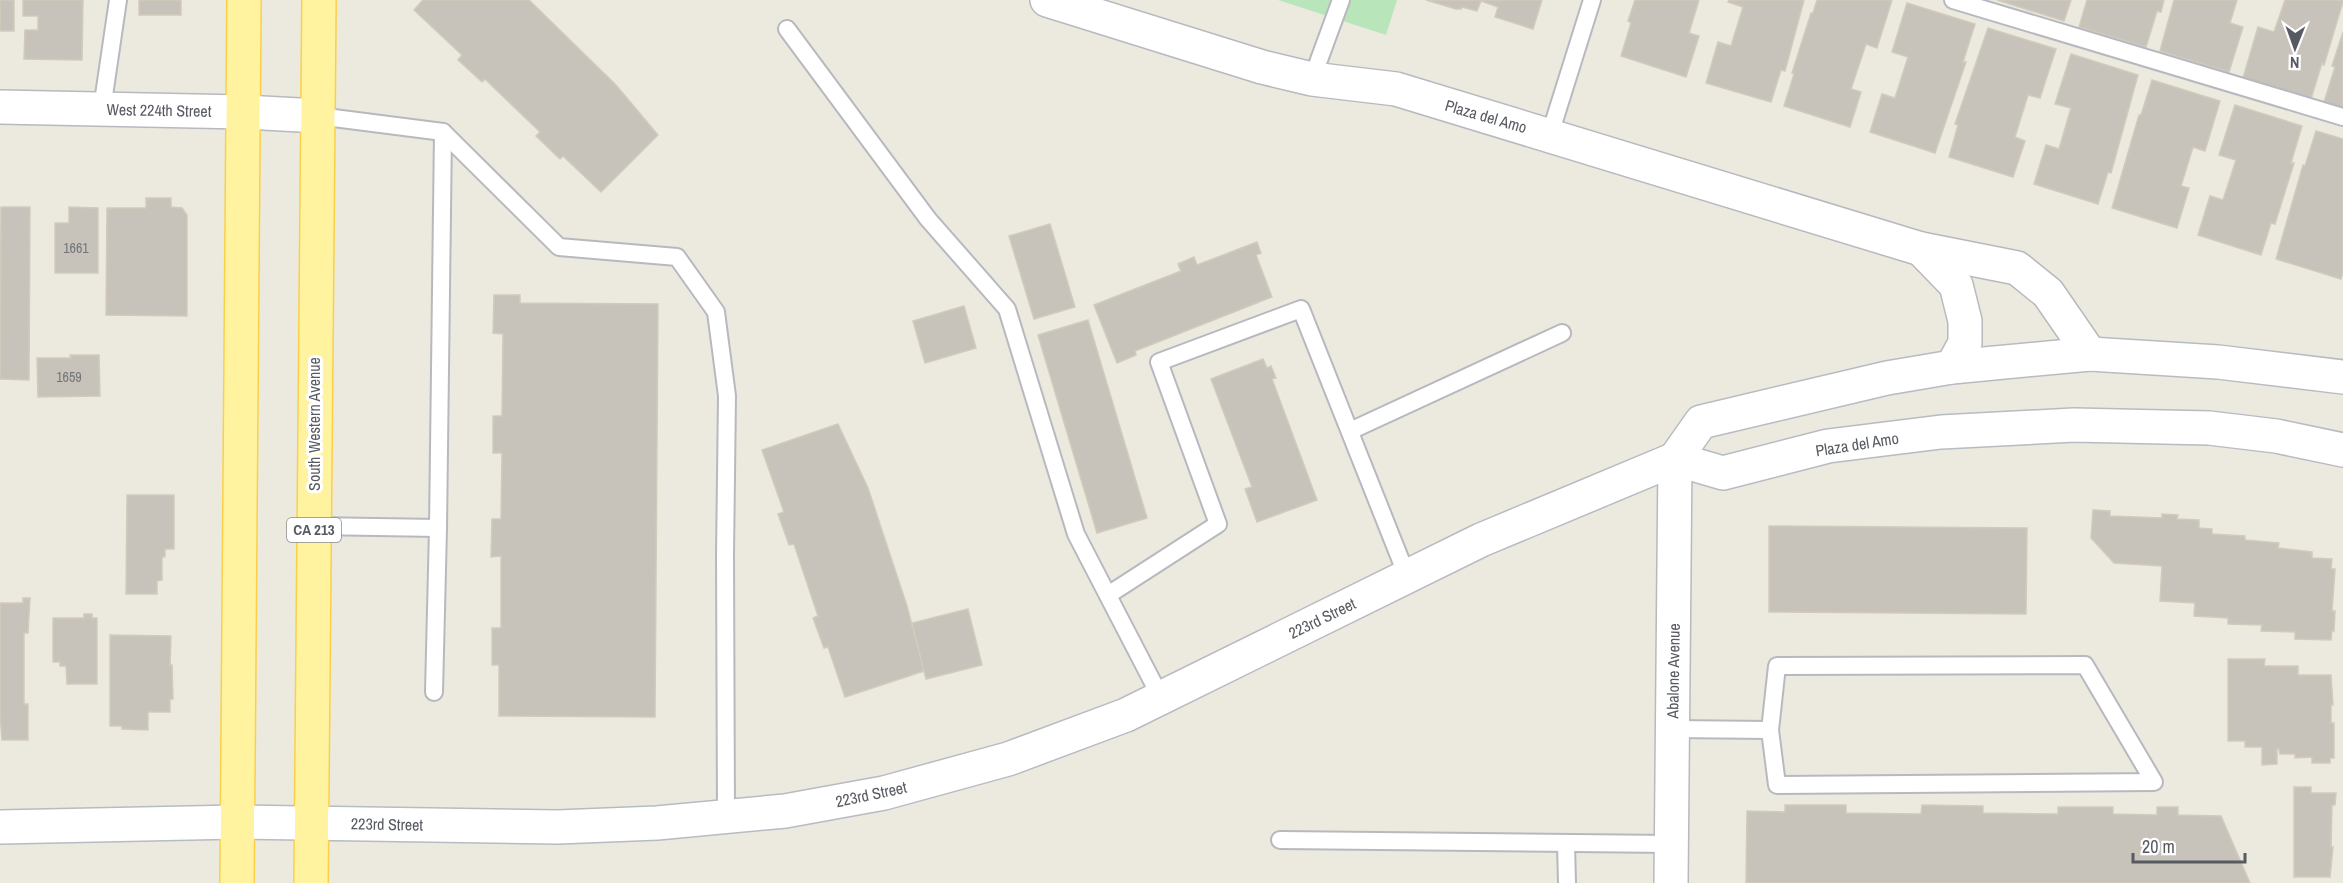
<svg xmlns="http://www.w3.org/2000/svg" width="2343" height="883" font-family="'Archivo Narrow',sans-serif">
<rect width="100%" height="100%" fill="#eceade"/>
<polygon fill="#b8e6ba" points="1278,0 1397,0 1386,35"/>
<g fill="#c7c3bb" stroke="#d1cbbc" stroke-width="1.5">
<rect x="0" y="0" width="14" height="31"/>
<polygon points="23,0 83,0 82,60 24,59 25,30 38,30 38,16 23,16"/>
<rect x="139" y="0" width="42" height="15"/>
<polygon points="423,0 529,0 616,85 658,135 601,192 563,156 560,159 536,136 540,132 485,79 482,82 458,60 462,55 414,10"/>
<polygon points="1426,0 1542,0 1533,29 1495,17 1498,7 1481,1 1477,11 1462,7 1461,9 1456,9"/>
<polygon points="1635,0 1699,0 1689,33 1699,36 1686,77 1621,56 1631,23 1628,21"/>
<polygon points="1729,0 1804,0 1785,71 1781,70 1771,102 1706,83 1718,42 1731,46 1743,7 1728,2"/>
<polygon points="1817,0 1892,0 1877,48 1866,44 1851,89 1861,92 1850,127 1784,106 1794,74 1792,73 1811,13 1813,13"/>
<polygon points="1997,0 2071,0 2064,21"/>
<polygon points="2087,0 2164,0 2161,12 2157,11 2146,47 2079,27"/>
<polygon points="2174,0 2237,0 2230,23 2243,27 2229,72 2160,51"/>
<polygon points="2285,0 2342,0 2343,2 2324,65 2322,63 2311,99 2243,78 2258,27 2274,32"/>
<polygon points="1907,3 1975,24 1963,62 1966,62 1935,153 1870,132 1882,94 1895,98 1908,57 1892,52"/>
<polygon points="1988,28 2056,49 2040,98 2028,95 2015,137 2025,141 2013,177 1949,157 1958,125 1955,124"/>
<polygon points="2343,32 2343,108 2324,102 2335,67 2332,66"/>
<polygon points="2071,54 2138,75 2111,173 2108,172 2098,204 2034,184 2046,145 2059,149 2071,108 2055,104"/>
<polygon points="2152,80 2220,101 2205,151 2193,147 2181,186 2189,188 2177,228 2112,208 2139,115 2141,115"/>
<polygon points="2235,105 2302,126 2291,163 2294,163 2275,224 2271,223 2261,255 2198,235 2210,196 2223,200 2236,160 2219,155"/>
<polygon points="2316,131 2343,139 2343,272 2341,279 2276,259 2303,165 2305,166"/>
<polygon points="146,198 171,198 171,207 182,208 187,215 187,316 106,315 107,208 146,208"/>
<polygon points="1,207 30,207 29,380 0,379"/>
<polygon points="69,207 98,208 98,273 55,273 55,223 69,223"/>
<polygon points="1050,224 1075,307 1034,319 1009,236"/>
<polygon points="1257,242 1261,253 1256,255 1272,297 1135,351 1136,355 1117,363 1094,305 1181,271 1178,264 1194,257 1197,265"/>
<polygon points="494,295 520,295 520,303 658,304 655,717 499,716 499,665 492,665 492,628 501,628 501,556 491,557 492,519 501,519 502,453 493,453 493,416 502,416 503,334 493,333"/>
<polygon points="964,306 976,348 925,363 913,321"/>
<polygon points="1088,320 1147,518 1097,533 1038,335"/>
<polygon points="70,355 99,355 100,396 38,397 37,358 71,358"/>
<polygon points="1263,359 1267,368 1271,366 1276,378 1272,379 1317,500 1257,522 1245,489 1252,487 1211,379"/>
<polygon points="838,424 868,488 907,606 924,671 845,697 828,647 824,648 813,618 818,616 794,544 789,545 778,514 784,512 762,450"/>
<polygon points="127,495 174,495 174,549 165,549 165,557 162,557 162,580 157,581 157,594 126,594"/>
<polygon points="2093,510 2110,511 2110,516 2162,518 2162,514 2178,515 2177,519 2199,520 2199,528 2212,529 2212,534 2245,536 2245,540 2279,543 2278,548 2312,552 2312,558 2332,559 2331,569 2335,569 2332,611 2335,611 2334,631 2332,631 2331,640 2295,639 2295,632 2261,631 2262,625 2228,624 2228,618 2194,616 2195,603 2160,601 2162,566 2114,563 2091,538"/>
<polygon points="1769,526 2027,528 2026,614 1769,612"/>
<polygon points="23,598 30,598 28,633 24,633 24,704 28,704 28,740 2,740 0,715 0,603 23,603"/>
<polygon points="968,609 982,665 926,679 912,623"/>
<polygon points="84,614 92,614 92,618 97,618 97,684 67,684 66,666 60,666 60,662 53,662 53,618 84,618"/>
<polygon points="110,635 171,636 170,665 172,665 173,699 170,699 170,712 148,712 148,730 122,729 122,726 110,726"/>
<polygon points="2228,659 2265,659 2264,666 2298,666 2298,675 2331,675 2333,705 2331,705 2331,723 2334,723 2334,758 2330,758 2330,763 2312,763 2312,757 2295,758 2295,754 2280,754 2279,749 2277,749 2277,764 2262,765 2262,747 2245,747 2245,741 2228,741"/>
<polygon points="2294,787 2311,787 2311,793 2336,793 2335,805 2332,805 2331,847 2333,847 2330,877 2294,877"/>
<polygon points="1785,805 1846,805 1846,813 1921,814 1922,805 1983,806 1983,813 2058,814 2058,807 2113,807 2113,814 2157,815 2157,807 2178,807 2178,815 2221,816 2250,883 1746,883 1747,811 1785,812"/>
</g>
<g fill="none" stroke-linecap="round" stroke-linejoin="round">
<g stroke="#b7b9bf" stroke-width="20">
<g id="service">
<polyline points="1953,0 2343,117"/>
<polyline points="787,29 928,219 1007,309 1076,534 1161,698"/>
<polyline points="1312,79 1341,0"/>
<polyline points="102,109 118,0"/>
<polyline points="318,116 443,132 559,247 677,257 716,312 727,396 725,555 726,816"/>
<polyline points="1550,134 1592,0"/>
<polyline points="1350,431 1562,333"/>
<polyline points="314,526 438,528 443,132"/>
<polyline points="1108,595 1218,524 1159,362 1301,309 1407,576"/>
<polyline points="434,692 438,528"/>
<polyline points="1672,729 1770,730 1777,785 2154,782 2085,665 1777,666 1770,730"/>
<polyline points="1280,840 1671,844"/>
<polyline points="1566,843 1567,883"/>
</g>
</g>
<g stroke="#b7b9bf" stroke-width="36">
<polyline id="minor" points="0,107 243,112 318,116"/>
</g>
<g stroke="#b7b9bf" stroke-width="36">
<g id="tertiary">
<polyline points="1047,0 1262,67 1312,79 1396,89 1921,249 2017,268 2048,293 2090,354"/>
<polyline points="1921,249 1956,285 1965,321 1965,343 1952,367"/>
<polyline points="1671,883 1675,459"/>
</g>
</g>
<g stroke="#b7bbc2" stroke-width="36">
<g id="secondary">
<polyline points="1675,459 1701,422 1887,378 1952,367 2090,354 2218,362 2343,377"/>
<polyline points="1675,459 1723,473 1828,446 1941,432 2074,425 2209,428 2276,436 2343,450"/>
<polyline points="0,827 237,822 558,827 657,823 785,811 884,793 1008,759 1126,715 1481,540 1675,459"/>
</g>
</g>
<g stroke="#fbd048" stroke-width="36">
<g id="primary">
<polyline points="237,883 244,0"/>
<polyline points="311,883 319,0"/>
</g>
</g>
<use href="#service" stroke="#fff" stroke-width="16"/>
<use href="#minor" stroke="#fff" stroke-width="33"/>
<use href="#tertiary" stroke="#fff" stroke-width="33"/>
<use href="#secondary" stroke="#fff" stroke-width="33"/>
<use href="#primary" stroke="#fff3a0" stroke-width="33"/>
</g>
<g text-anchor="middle" stroke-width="6" stroke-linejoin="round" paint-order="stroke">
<g font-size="14" fill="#737578">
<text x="76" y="253">1661</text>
<text x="69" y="382">1659</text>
</g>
<rect fill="#fff" stroke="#898c90" stroke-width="1.5" x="287" y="518" width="54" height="24" rx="4.5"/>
<g font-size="15" font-weight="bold" fill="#575b61">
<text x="314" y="535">CA 213</text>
</g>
<g font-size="16" fill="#575b61" stroke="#fff">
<text transform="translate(159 110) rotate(1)" y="6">West 224th Street</text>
<text transform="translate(1486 116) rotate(16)" y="6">Plaza del Amo</text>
<text transform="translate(314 424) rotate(-90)" y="6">South Western Avenue</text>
<text transform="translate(1857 444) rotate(-9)" y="6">Plaza del Amo</text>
<text transform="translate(1322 618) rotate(-26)" y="6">223rd Street</text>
<text transform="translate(1673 671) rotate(-89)" y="6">Abalone Avenue</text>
<text transform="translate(871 794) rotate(-12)" y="6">223rd Street</text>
<text transform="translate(387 824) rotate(1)" y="6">223rd Street</text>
</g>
</g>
<g transform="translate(2295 48) rotate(181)" stroke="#ffffff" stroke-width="4.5" paint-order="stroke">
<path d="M0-4.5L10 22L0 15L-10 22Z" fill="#575b61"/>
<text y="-9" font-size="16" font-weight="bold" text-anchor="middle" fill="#575b61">N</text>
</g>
<path d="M2133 853v9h112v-9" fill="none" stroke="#575b61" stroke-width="3"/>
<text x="2142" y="853" font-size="18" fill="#575b61" stroke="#ffffff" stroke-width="4.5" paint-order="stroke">20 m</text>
</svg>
